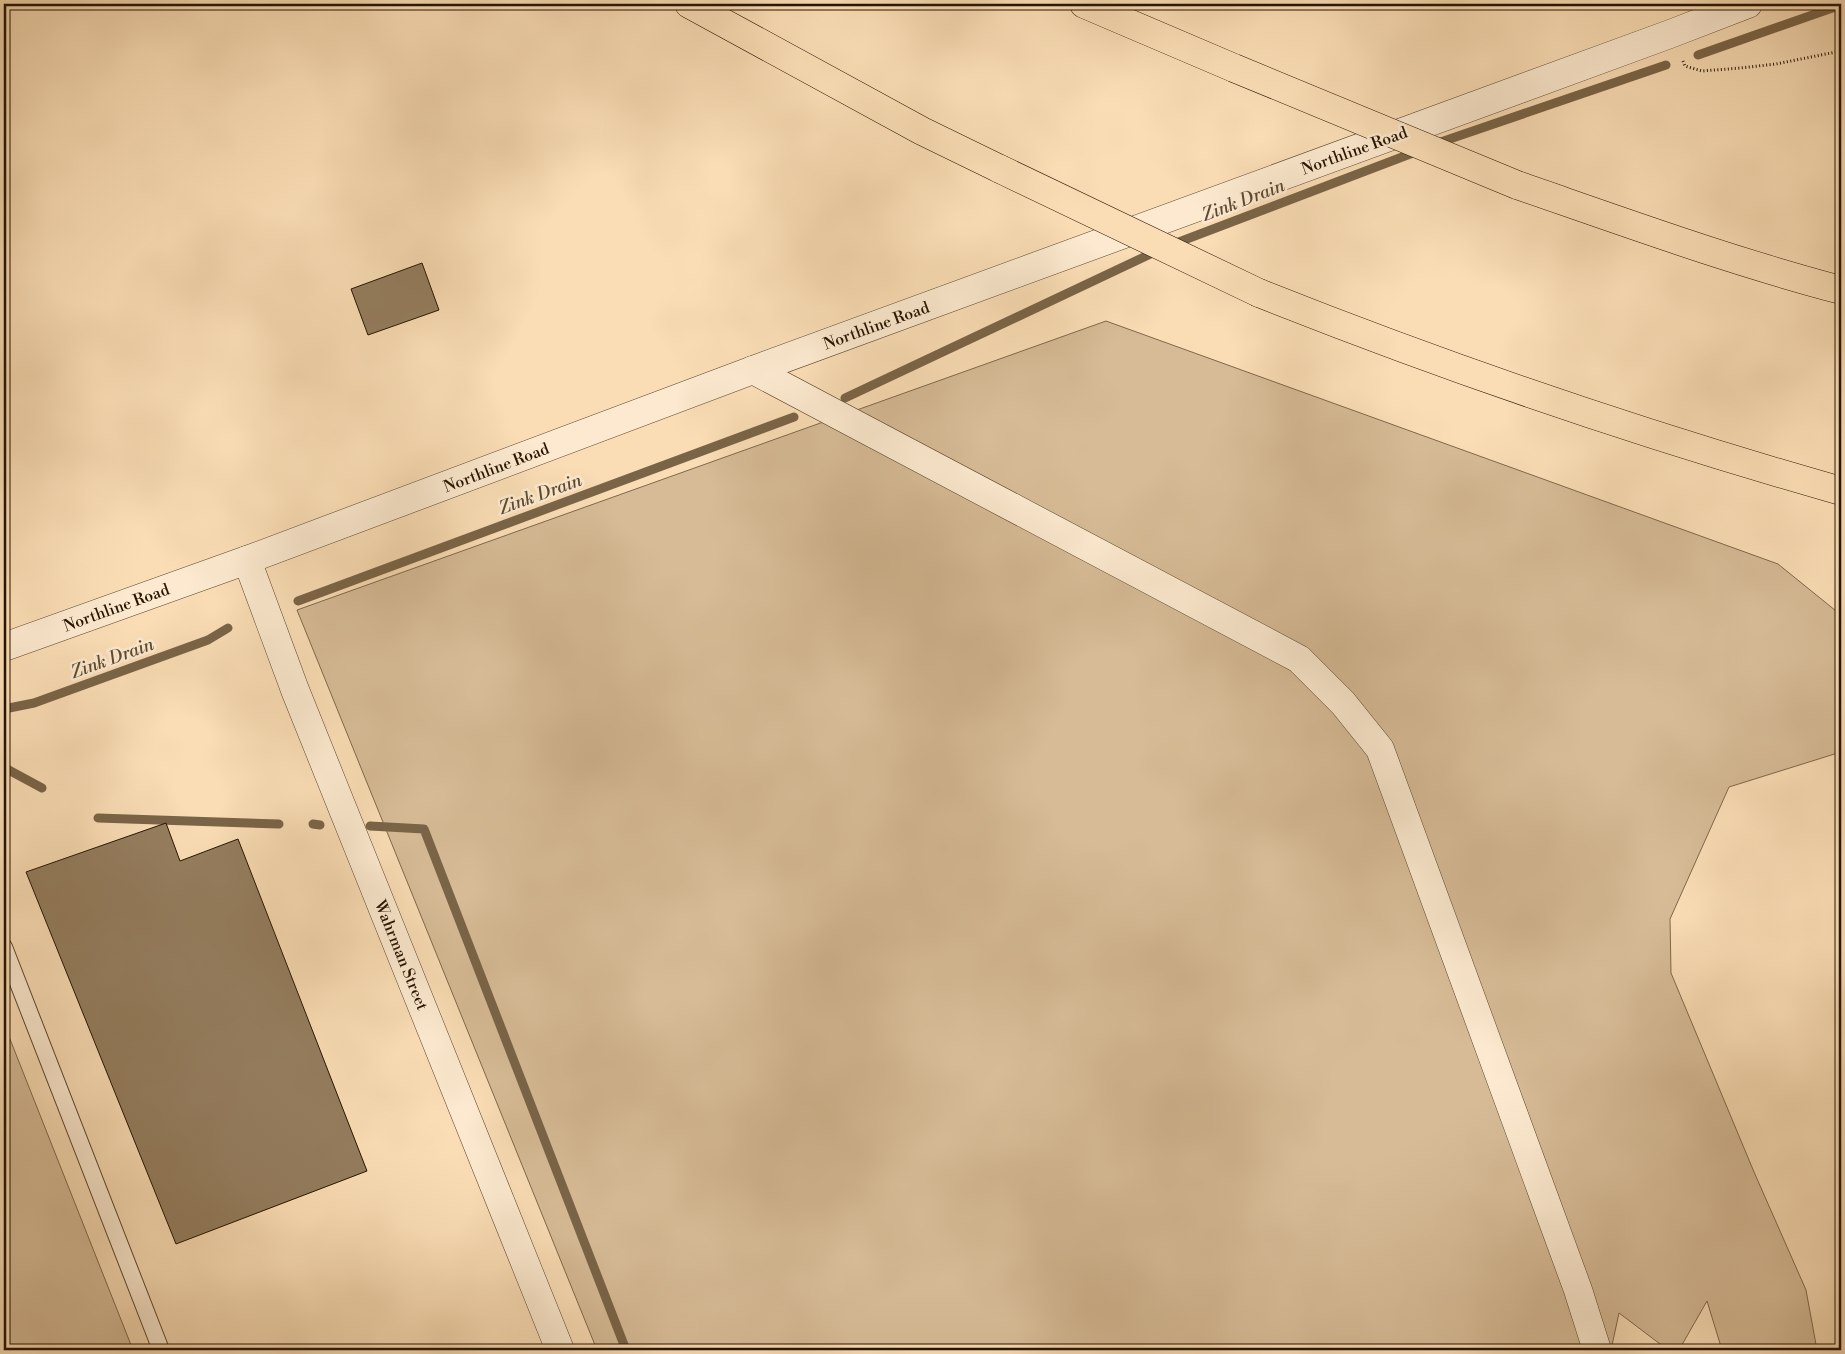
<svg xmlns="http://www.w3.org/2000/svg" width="1845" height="1354" font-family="'Libre Bodoni',serif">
<rect width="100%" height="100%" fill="#faddb5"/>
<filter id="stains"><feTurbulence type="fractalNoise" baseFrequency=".004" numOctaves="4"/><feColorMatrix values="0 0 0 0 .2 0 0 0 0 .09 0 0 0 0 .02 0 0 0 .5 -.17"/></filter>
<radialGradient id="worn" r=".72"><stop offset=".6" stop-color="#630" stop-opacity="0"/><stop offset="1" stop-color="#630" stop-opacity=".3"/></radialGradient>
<g fill="#d6bb96" stroke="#7e684b">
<polygon points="1106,321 1778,564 1841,615 1841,752 1729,787 1670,919 1671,973 1754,1172 1806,1290 1817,1350 1722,1350 1707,1301 1679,1350 1668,1350 1619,1313 1611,1350 597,1350 297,610"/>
<polygon points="4,1024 133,1350 4,1350"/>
</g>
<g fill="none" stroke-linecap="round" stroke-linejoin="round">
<g stroke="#7a6447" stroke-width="9">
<polyline points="1698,55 1841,5"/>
<polyline points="1435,144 1666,65"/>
<polyline points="1171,245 1418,151"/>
<polyline points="845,398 1159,250"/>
<polyline points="298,601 794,417"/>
<polyline points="4,709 34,703 208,640 228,628"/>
<polyline points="4,766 5,768 42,788"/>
<polyline points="98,818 279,824"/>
<polyline points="313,824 320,825"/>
<polyline points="370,826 424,829 626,1350"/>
</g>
</g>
<g fill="#947d5e" stroke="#251400">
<polygon points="422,263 439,310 368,335 351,289"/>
<polygon points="166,823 180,861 238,839 367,1171 176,1244 26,872"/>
</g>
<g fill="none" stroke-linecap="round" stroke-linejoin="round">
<g stroke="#5a462d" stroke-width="18">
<polyline id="service" points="4,947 161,1350"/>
</g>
<g stroke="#5a462d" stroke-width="29">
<g id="minor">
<polyline points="753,370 1299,659 1343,703 1380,749 1578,1290 1597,1350"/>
<polyline points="247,560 295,690 560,1350"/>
</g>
</g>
<g stroke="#5a462d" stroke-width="29">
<polyline id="tertiary" points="4,647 247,560 753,370 1670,34 1748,4"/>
</g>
<g stroke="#251400" stroke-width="29">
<g id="motorway">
<polyline points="689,4 922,131 1000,169"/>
<polyline points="1084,4 1234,68"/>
<path d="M1517,185C1624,222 1731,261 1841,290"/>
<path d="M1259,293C1450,369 1644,435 1841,491"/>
</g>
</g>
<polyline stroke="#251400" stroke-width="3" stroke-dasharray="1 2.5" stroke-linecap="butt" points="1683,61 1685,66 1702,71 1740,68 1776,64 1841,51"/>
<use href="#service" stroke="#fce9cf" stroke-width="16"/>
<use href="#minor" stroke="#fce9cf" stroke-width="28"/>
<use href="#tertiary" stroke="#fce9cf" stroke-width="28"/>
<use href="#motorway" stroke="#faddb5" stroke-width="28"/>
<g stroke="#251400" stroke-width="29" stroke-linecap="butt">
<g id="motorway-bridge">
<polyline points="1234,68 1517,185"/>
<polyline points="1000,169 1259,293"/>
</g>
</g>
<use href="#motorway-bridge" stroke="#faddb5" stroke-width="28"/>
</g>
<g text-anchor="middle" stroke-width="5" stroke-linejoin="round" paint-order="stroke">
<g font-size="16" fill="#251400" stroke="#fce9cf">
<text transform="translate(1354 150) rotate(-20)" y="6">Northline Road</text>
<text transform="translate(876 325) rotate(-20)" y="6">Northline Road</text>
<text transform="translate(496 467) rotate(-21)" y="6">Northline Road</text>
<text transform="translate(116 607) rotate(-20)" y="6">Northline Road</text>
<text transform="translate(402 955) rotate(68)" y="6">Wahrman Street</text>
</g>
<g font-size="18" font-style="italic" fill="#5d4930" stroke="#fce9cf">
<text transform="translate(1243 200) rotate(-21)" y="6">Zink Drain</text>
<text transform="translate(540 494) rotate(-20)" y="6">Zink Drain</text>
<text transform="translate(112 658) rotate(-20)" y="6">Zink Drain</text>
</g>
</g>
<rect width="1845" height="1354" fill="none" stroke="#faddb5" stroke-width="20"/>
<rect x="5" y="5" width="1835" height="1344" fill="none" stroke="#251400" stroke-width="2.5"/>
<rect x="10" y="10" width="1825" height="1334" fill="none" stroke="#251400"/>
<rect width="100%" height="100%" filter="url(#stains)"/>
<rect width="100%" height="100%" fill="url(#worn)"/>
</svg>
